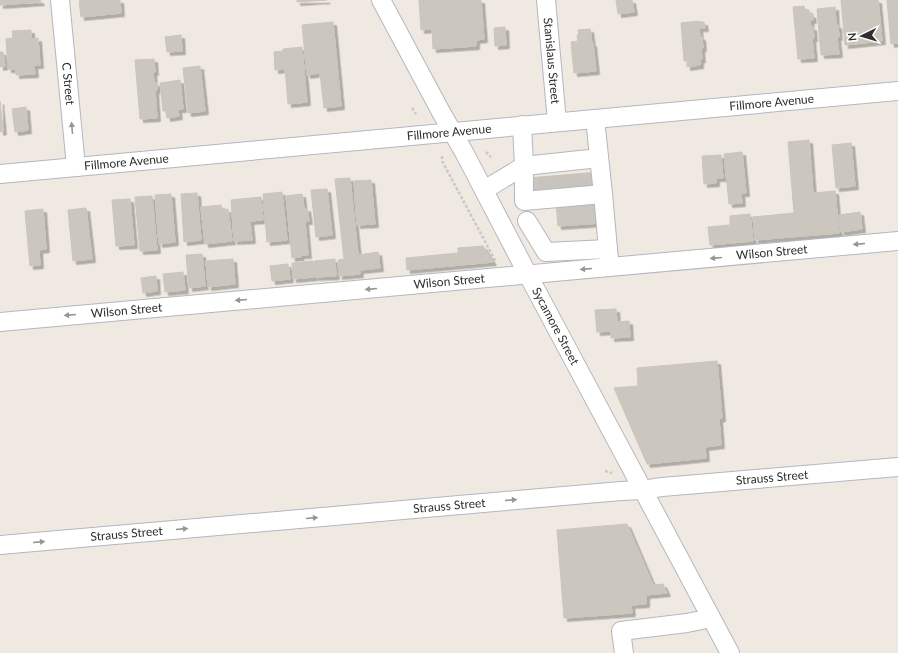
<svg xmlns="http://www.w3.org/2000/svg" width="898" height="653" font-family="Lato,sans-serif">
<defs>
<filter id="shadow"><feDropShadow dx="3.5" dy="3.5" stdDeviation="0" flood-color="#0004"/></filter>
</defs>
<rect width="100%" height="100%" fill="#efe9e1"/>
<g fill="#cbc7bf" stroke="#cbc5ba" filter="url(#shadow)">
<polygon points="0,0 40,0 41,2 0,5"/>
<polygon points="85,0 120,0 121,13 81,17 79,1"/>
<polygon points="297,0 327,0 297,2"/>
<polygon points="419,0 481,0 484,39 476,40 476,46 433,49 432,29 421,30"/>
<polygon points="616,0 632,0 634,12 618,14"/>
<polygon points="841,0 878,0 882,41 845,45"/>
<polygon points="887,0 898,0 898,43 891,44"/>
<polygon points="804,6 805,10 809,10 810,15 812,14 813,20 810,20 811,28 813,27 814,38 812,38 814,58 798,59 793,7"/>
<polygon points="835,7 836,25 838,25 839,37 837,37 839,54 821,55 817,9"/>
<polygon points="699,21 699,22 704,22 705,28 699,28 700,37 702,37 703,48 701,48 702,59 700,60 700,65 687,67 687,61 684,61 681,23"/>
<polygon points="333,22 341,106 324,108 320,73 307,75 302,25"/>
<polygon points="505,27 506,45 495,46 494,28"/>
<polygon points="590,29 592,44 593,43 596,71 574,73 571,42 578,41 577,35 579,35 578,30"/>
<polygon points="31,30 31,39 38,38 40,65 34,65 35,74 16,75 16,69 8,69 6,39 13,38 12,31"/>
<polygon points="181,35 182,51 167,52 165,37"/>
<polygon points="302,47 307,102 288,104 285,69 275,70 274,52 283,51 283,49"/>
<polygon points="0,52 3,52 5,66 0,67"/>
<polygon points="154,59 155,72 153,72 154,83 157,83 157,90 155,90 157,118 140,119 135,60"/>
<polygon points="200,66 205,111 188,113 183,68"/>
<polygon points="180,80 183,109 178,109 179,116 167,118 166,111 163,111 160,83"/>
<polygon points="0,101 3,131 0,132"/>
<polygon points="26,107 28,130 15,132 12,109"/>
<polygon points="809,140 813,193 835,191 839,233 755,240 753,217 794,213 788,142"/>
<polygon points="851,143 855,186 836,188 832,145"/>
<polygon points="742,152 746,193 741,193 742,203 729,204 724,154"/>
<polygon points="721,155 723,178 716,178 716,183 704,184 702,156"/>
<polygon points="598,172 599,189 529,196 528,178"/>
<polygon points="350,178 360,274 339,276 338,260 344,259 335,179"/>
<polygon points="371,180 375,224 357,225 354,181"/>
<polygon points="327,189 332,235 316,237 311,190"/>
<polygon points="282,192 287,240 267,242 263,194"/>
<polygon points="197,193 201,240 184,242 181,194"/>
<polygon points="171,194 175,242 159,244 155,195"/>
<polygon points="302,194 304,209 307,208 309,221 305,221 308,255 300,255 301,257 292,258 286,196"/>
<polygon points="152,196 157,250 140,251 135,197"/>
<polygon points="261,197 263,220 250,221 252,240 234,241 231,200"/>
<polygon points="130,199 134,245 116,246 112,200"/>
<polygon points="599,200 601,223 558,226 556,203"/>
<polygon points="221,205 222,210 228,209 232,241 205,244 201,207"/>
<polygon points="86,208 92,259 73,261 68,210"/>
<polygon points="43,209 46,249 39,250 40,265 30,266 25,211"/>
<polygon points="860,212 862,229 841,232 839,215"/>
<polygon points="750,214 753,241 710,245 708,227 730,225 730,216"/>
<polygon points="483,246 493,262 407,270 406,258 458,253 458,248"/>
<polygon points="378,252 380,268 360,270 358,255"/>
<polygon points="202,254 205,286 189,288 186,255"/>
<polygon points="233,259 235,284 208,287 206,261"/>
<polygon points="335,259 336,276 315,277 314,261"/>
<polygon points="313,261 314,277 293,279 292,263"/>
<polygon points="288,264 290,279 272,281 270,266"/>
<polygon points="183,272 185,290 165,292 163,274"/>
<polygon points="156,276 157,291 143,293 141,278"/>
<polygon points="616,309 617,322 629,321 630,337 611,338 611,331 597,332 595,310"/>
<polygon points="717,361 722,418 719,419 721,445 705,447 706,458 647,464 614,388 638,386 637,368"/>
<polygon points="627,524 654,587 654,585 663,584 667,593 646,595 646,604 631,605 632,613 564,618 557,530"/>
</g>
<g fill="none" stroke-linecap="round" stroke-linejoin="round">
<g stroke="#c8c4bd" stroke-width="18" stroke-dasharray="18 9" stroke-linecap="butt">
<polyline points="581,174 582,191"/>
<polyline points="564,175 566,192"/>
<polyline points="546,177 547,194"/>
</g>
<g stroke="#b4b7c1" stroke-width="20">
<g id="minor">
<path id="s1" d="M60,0L76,167"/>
<path id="s2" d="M381,0L441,112L465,154L528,275L730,653"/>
<path id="s3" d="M546,0L557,122"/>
<polyline points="522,125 524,166 524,201 603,194 595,119"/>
<path id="s4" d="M0,174L898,91"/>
<polyline points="484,190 524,166 599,158"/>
<polyline points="603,194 609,260"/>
<polyline points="527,221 546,252 608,249"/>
<path id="s5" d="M0,322L898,241"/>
<path id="s6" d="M0,545L621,491L642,490L662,487L898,467"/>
<polyline points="624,653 621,631 687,623 711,618"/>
</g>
</g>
<g stroke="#c9c9c9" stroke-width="2.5" stroke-dasharray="3 2" stroke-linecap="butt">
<polyline points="412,108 416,114"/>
<polyline points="486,152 491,157"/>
<polyline points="442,156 442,161 496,262"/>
<polyline points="605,471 612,473"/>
</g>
<use href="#minor" stroke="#fff" stroke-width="18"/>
</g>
<defs><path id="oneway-solid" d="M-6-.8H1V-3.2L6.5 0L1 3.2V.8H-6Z"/></defs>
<g fill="#969696">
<use href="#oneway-solid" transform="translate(72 128) rotate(-95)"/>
<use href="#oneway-solid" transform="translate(859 244) rotate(175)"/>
<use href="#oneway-solid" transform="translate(716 258) rotate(175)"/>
<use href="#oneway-solid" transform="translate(586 269) rotate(175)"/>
<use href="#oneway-solid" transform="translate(371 289) rotate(175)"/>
<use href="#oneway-solid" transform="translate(241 300) rotate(175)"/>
<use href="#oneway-solid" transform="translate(70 315) rotate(175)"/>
<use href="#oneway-solid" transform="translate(511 500) rotate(-5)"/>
<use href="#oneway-solid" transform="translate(312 518) rotate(-5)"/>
<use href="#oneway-solid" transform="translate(182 529) rotate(-5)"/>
<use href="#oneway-solid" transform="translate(39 542) rotate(-5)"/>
</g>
<g text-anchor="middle" stroke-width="4" stroke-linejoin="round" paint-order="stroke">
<g font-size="12" fill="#2e2e2e" stroke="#fff">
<text dy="4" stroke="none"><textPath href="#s3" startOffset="61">Stanislaus Street</textPath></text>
<text dy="4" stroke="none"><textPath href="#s1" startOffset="84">C Street</textPath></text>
<text dy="4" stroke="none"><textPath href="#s4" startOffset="775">Fillmore Avenue</textPath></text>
<text dy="4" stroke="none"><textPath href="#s4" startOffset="451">Fillmore Avenue</textPath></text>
<text dy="4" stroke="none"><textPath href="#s4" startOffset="127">Fillmore Avenue</textPath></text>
<text dy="4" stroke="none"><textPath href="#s5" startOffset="775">Wilson Street</textPath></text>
<text dy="4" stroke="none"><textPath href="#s5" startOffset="451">Wilson Street</textPath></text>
<text dy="4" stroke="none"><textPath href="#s5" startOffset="127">Wilson Street</textPath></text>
<text dy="4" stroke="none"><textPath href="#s2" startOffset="370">Sycamore Street</textPath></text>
<text dy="4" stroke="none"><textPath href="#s6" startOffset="775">Strauss Street</textPath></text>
<text dy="4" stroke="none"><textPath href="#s6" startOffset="451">Strauss Street</textPath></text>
<text dy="4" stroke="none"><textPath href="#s6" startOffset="127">Strauss Street</textPath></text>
</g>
</g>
<g transform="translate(862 36) rotate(265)" stroke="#ffffff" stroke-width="3" paint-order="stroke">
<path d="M0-3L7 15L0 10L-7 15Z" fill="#2e2e2e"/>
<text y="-6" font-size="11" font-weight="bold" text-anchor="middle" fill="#2e2e2e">N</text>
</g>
</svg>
